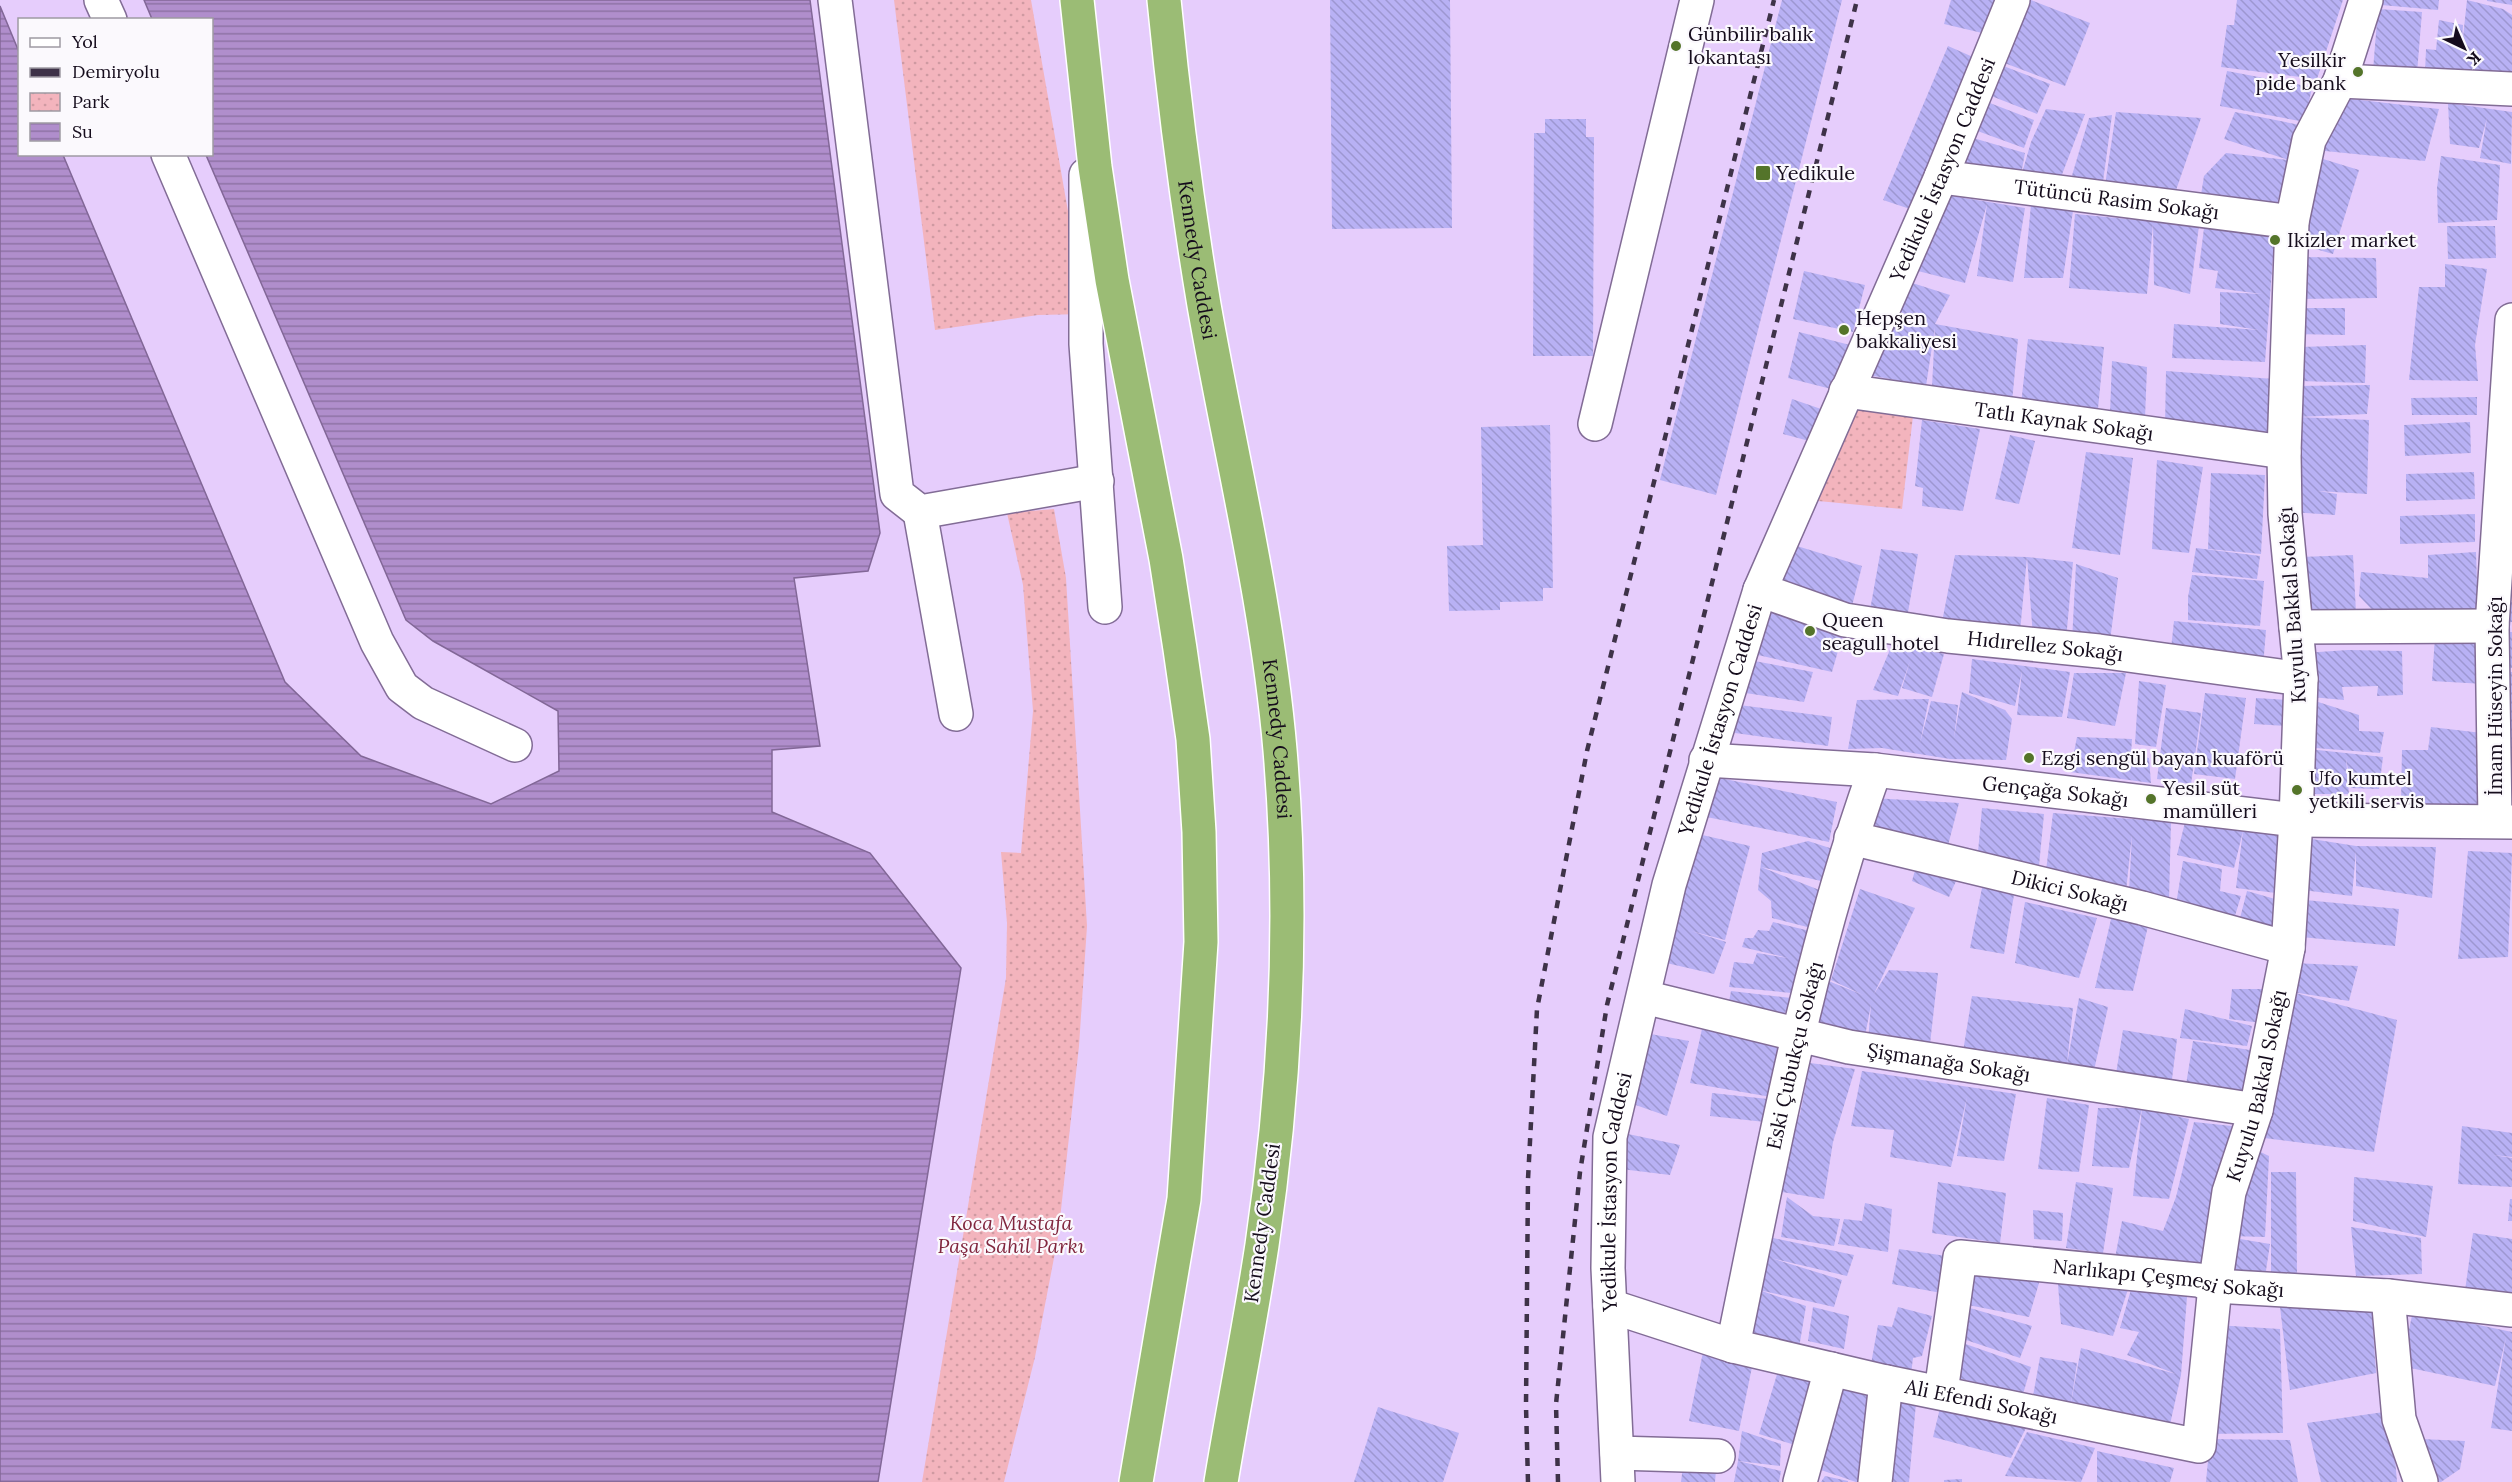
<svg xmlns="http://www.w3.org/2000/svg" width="2512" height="1482" font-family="Lora,serif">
<defs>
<pattern id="park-dots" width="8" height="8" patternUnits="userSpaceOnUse" patternTransform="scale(1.5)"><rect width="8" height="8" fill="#f3b4bd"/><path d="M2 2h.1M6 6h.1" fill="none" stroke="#cf9aa2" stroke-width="1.8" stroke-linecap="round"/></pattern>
<pattern id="water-rules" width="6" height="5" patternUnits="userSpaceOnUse" patternTransform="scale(1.5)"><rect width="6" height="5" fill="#b08ecc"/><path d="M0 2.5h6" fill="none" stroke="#8e72a5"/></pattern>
<pattern id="building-back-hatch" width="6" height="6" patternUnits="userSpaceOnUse" patternTransform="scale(1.5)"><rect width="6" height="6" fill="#b8b1f4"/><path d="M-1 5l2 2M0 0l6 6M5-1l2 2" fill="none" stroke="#9d97d1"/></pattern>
</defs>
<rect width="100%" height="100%" fill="#e6cdfc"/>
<g fill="url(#park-dots)">
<polygon points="894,0 1031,0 1086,314 1038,315 935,330"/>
<polygon points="1847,408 1913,416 1902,509 1818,501"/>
<polygon points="1054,509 1066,578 1087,926 1079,1046 1058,1237 1035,1357 1004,1482 922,1482 1006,978 1007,923 1001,852 1021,853 1033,711 1023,585 1007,513"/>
</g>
<polygon fill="url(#water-rules)" stroke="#826797" stroke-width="1.5" points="144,0 810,0 880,533 868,571 794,578 820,746 772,750 772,812 870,853 961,968 878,1482 0,1482 0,6 19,52 20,154 63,155 285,682 361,756 491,804 559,771 558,711 433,641 406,620 206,155 212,154 212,20 152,19"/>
<g fill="url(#building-back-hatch)">
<polygon points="1330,0 1450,0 1452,228 1332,229"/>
<polygon points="1782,0 1842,0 1716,495 1660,480"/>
<polygon points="1951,0 2007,0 1995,36 1944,24"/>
<polygon points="2017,0 2031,0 2090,23 2065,86 1994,59"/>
<polygon points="2237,0 2343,0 2317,79 2221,67 2227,25 2234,25"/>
<polygon points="2381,0 2439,0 2438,10 2381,5"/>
<polygon points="2467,0 2503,9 2512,15 2512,78 2425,73 2426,49 2436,50 2439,20 2463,25 2461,56"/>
<polygon points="2487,0 2512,0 2512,5 2487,1"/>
<polygon points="2378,9 2422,12 2417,73 2373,70"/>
<polygon points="1948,46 1982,61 1916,211 1883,200"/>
<polygon points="1993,62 2050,84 2037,114 1981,92"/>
<polygon points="2227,71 2312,87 2305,122 2220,106"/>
<polygon points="2342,98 2439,109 2425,161 2315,150"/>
<polygon points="1982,100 2034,120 2024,148 1972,129"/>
<polygon points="2448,103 2512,112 2511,164 2480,158 2487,118 2479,148 2450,144"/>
<polygon points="2046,109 2085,114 2058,185 2020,180 1963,166 1973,138 2025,153 2020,180 2031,142"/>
<polygon points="2116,112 2201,118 2174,196 2104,192"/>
<polygon points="2235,112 2300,125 2289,160 2224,139"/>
<polygon points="2112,115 2102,189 2068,189 2089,118"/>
<polygon points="1545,119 1586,119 1586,137 1594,137 1593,356 1533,356 1534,133 1545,133"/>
<polygon points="2226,153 2289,160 2276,208 2200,201 2204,176"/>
<polygon points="2441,156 2500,165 2497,220 2438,223 2437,188"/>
<polygon points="2323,159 2359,170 2333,254 2298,244"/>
<polygon points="1940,194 2025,208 2013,282 1977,276 1987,204 1965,283 1914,270"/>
<polygon points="2031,205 2073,211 2063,278 2024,278"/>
<polygon points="2075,214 2199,226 2190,294 2154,285 2153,224 2147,294 2069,288"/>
<polygon points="2447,226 2495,226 2496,258 2448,259"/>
<polygon points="2204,228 2275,232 2265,362 2172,358 2174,324 2259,330 2220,324 2220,292 2262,294 2215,288 2218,271 2199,268"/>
<polygon points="2301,257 2376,258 2377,298 2298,299"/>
<polygon points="2445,264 2487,269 2475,345 2478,381 2409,380 2419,287 2445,287"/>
<polygon points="1804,271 1865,285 1853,332 1793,319"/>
<polygon points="1903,280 1950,295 1935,324 2018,339 2012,402 1932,387 1935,327 1926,386 1869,375 1887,311 1928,322 1892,309"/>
<polygon points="2294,308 2345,308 2345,335 2293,334"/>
<polygon points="1799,332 1850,345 1839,391 1788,378"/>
<polygon points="2028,339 2104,347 2097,419 2021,405"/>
<polygon points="2366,345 2365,383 2300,381 2300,347"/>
<polygon points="2112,361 2147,367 2145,418 2110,413"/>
<polygon points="2166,371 2274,379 2271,439 2165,427"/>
<polygon points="2370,385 2367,414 2298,417 2369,420 2367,494 2318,491 2337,494 2335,515 2291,512 2295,386"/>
<polygon points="2477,397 2477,415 2412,415 2411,398"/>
<polygon points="1792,399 1824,410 1813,442 1783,434"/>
<polygon points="1922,420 1980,429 1963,511 1922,506 1923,488 1915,486"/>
<polygon points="2470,422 2471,453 2405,456 2404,425"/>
<polygon points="1550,425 1553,588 1543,588 1543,601 1500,602 1500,610 1449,611 1447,546 1483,545 1481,427"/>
<polygon points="2010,435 2035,441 2019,504 1995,499"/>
<polygon points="2086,452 2133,458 2120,555 2072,548"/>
<polygon points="2157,460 2203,467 2189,553 2152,549"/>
<polygon points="2474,472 2475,499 2406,501 2406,474"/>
<polygon points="2211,473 2265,475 2261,554 2208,549"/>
<polygon points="2475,514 2475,542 2400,544 2400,516"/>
<polygon points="1784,542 1862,566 1852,606 1768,580"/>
<polygon points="2196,548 2260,556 2257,579 2192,572"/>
<polygon points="1881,549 1918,554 1907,618 1870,610"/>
<polygon points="2476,552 2478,613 2378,616 2359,596 2361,572 2428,578 2428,555"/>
<polygon points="1955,555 2027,557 2020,632 1942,622"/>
<polygon points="2353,555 2356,613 2304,616 2301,557"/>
<polygon points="2027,557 2073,562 2066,640 2033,637"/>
<polygon points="2076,564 2118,578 2110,641 2072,641"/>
<polygon points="2192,575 2264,581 2260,626 2188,620 2188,597"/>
<rect x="2504" y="602" width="8" height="20"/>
<polygon points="1764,608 1844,630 1832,672 1749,653"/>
<polygon points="2174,621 2266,630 2263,667 2170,658"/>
<polygon points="2499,632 2512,632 2512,668 2500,669"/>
<polygon points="2435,636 2486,638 2484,684 2432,681"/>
<polygon points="1894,640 1944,654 1932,697 1902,688 1910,661 1898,696 1873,690"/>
<polygon points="2348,650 2402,651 2403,695 2377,696 2378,686 2342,687 2344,700 2311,697 2304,653"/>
<polygon points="1972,659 2070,672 2062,717 2017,715 2022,671 2015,706 1969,693"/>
<polygon points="1749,660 1813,672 1804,702 1739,692"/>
<polygon points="2504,672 2512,672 2512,751 2506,750"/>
<polygon points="2074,673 2126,673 2115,726 2067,718"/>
<polygon points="2139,681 2166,685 2156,747 2135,744"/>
<polygon points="1962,692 2005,710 2012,719 2006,760 1950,759 1882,748 1848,749 1857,700 1929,699 1920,743 1931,701 1958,705 1954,738"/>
<polygon points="2205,693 2246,698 2235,779 2194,774"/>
<polygon points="2256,698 2288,700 2286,726 2254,724"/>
<polygon points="2315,701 2359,715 2359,731 2384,732 2380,753 2315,748"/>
<polygon points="1739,705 1832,717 1828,746 1735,733"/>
<polygon points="2166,708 2201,713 2191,784 2157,779"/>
<polygon points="2431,727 2482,733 2481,806 2442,810 2440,805 2401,802 2402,750 2428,750"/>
<polygon points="2077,737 2132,739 2131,754 2149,758 2151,783 2070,772"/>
<polygon points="2308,749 2383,757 2379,789 2351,788 2346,758 2349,794 2306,794"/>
<polygon points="1705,775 1837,802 1829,842 1697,815"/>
<polygon points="1872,798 1959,803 1946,853 1869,823"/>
<polygon points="1982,808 2044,814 2038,876 1977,863"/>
<polygon points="2053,813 2171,822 2169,900 2129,891 2132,835 2126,891 2045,879"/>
<polygon points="2186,818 2243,831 2291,837 2284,894 2236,888 2243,831 2234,868 2177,855"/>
<polygon points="1698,834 1750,846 1725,940 1691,931 1726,942 1714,974 1662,962"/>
<polygon points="2299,837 2356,846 2436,847 2432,898 2356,886 2356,851 2352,896 2294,889"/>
<polygon points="1808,841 1833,849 1821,881 1761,867 1822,891 1815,929 1772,918 1771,901 1758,890 1762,853"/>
<polygon points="2468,851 2512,853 2508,957 2458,959"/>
<polygon points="1919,856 1960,872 1949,897 1912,881"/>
<polygon points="2183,861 2222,869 2220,891 2241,896 2231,929 2175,911"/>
<polygon points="1983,883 2015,889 2004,954 1970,948"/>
<polygon points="1860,889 1915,908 1874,994 1889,970 1938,973 1929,1053 1868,1041 1871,1005 1864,1041 1809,1035 1826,980 1863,995 1831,980"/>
<polygon points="2247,891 2282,901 2272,936 2238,926"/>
<polygon points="2305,900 2399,909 2395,946 2301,937"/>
<polygon points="2025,902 2097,918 2079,978 2015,963"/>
<polygon points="2112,915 2148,926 2133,991 2095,988"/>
<polygon points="1773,922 1810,931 1792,993 1729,987 1734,962 1753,964 1757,953 1788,958 1742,947 1745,938 1753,938 1758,930 1769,931"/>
<polygon points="2294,963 2358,966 2349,1001 2286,991"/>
<polygon points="2232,989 2276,989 2270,1024 2229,1019"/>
<polygon points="1731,991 1791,998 1781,1023 1728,1007"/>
<polygon points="2292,992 2397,1020 2374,1152 2264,1138"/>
<polygon points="1972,996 2073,1008 2067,1064 2079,998 2108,1007 2093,1075 1962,1058"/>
<polygon points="2185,1009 2252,1026 2247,1046 2180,1038"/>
<polygon points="1702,1029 1790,1050 1777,1098 1690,1083"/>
<polygon points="2123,1030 2177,1039 2171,1087 2115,1080"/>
<polygon points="1645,1033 1689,1041 1667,1116 1627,1102"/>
<polygon points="2193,1041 2256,1051 2251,1098 2185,1091"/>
<polygon points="1810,1063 1855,1069 1833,1142 1824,1199 1782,1192 1792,1135 1800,1114"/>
<polygon points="1862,1071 2016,1094 2004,1161 1957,1156 1967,1097 1951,1167 1890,1157 1894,1130 1851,1126"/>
<polygon points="1712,1093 1777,1100 1774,1123 1710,1116"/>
<polygon points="2047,1098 2089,1105 2079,1172 2038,1169"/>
<polygon points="2098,1108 2142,1108 2129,1168 2092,1166"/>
<polygon points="2142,1108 2189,1119 2169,1199 2133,1196"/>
<polygon points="2194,1122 2232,1126 2202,1274 2115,1258 2122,1221 2163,1231 2176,1197"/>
<polygon points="2462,1126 2512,1133 2512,1157 2493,1155 2512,1158 2512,1187 2458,1184"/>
<polygon points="1628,1134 1680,1145 1670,1175 1621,1169"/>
<polygon points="2250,1147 2269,1156 2265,1237 2230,1236"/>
<polygon points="2271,1172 2296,1172 2297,1276 2271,1276"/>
<polygon points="2354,1177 2433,1186 2426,1237 2353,1221"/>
<polygon points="1938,1182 2006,1193 2000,1243 1932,1233"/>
<polygon points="2076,1182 2113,1188 2103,1253 2066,1248"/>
<polygon points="1787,1197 1813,1216 1840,1219 1834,1246 1781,1237"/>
<polygon points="2510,1199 2512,1199 2512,1221 2508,1221"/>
<polygon points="1865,1203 1892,1209 1888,1252 1838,1244 1844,1219 1862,1221"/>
<polygon points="2033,1210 2063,1213 2062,1241 2034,1239"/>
<polygon points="2351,1227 2421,1238 2422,1274 2356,1276"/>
<polygon points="2473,1233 2512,1239 2512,1303 2464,1298"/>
<polygon points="1764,1236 1854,1255 1847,1276 1771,1258 1842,1280 1834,1307 1759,1290 1806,1306 1799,1348 1742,1338"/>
<polygon points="2234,1238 2270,1244 2265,1277 2234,1271"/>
<polygon points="1899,1249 1953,1257 1947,1294 1892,1284"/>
<polygon points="1967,1269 2042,1273 2029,1317 1963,1304"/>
<polygon points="2057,1271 2130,1283 2113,1336 2061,1324"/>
<polygon points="2132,1286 2187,1297 2181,1375 2169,1429 2071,1403 2081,1348 2176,1374 2127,1355 2139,1332 2120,1328"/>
<polygon points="1963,1306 2032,1326 2020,1358 1963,1339"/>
<polygon points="1813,1307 1849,1316 1844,1349 1808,1341"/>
<polygon points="1898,1307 1932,1316 1922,1356 1913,1358 1911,1374 1871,1364 1878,1325 1892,1327"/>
<polygon points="2280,1307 2372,1312 2376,1373 2290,1390"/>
<polygon points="2413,1311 2512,1332 2512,1431 2491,1428 2506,1337 2495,1386 2401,1366"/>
<polygon points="2216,1325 2280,1329 2283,1433 2205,1434"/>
<polygon points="1957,1341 2031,1367 2023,1394 1953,1377"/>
<polygon points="1703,1352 1753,1362 1739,1431 1689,1421"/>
<polygon points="2040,1357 2077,1363 2071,1403 2033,1396"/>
<polygon points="1778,1371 1812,1379 1798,1446 1759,1434"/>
<polygon points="1841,1384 1882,1394 1864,1482 1856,1482 1821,1470 1825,1441"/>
<polygon points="1890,1400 1916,1403 1909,1482 1878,1482"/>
<polygon points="1941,1404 2026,1428 2011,1458 1933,1437"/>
<polygon points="1378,1407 1459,1433 1443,1482 1354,1482"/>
<polygon points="2391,1411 2397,1482 2321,1482 2307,1423"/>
<polygon points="1742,1431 1781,1444 1780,1466 1738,1461"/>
<polygon points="2027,1432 2095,1448 2081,1482 2005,1476"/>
<polygon points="2210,1439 2290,1440 2298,1482 2206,1482"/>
<polygon points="2421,1439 2465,1441 2460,1469 2441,1482 2428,1482"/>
<polygon points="2097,1451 2174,1468 2170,1482 2097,1482"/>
<polygon points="1738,1461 1781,1471 1779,1482 1734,1482"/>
<polygon points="1683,1466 1716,1470 1715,1482 1681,1482"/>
<polygon points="1825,1476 1848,1481 1848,1482 1821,1482"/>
<polygon points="1962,1479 1962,1482 1944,1482 1944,1480"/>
</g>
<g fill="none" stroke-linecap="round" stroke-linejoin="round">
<g stroke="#826c96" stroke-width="36">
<g id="minor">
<polyline points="101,0 110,20"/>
<polyline points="835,0 897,494 920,512 1097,481"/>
<polyline points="2340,81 2512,89"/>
<polyline points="168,154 377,642 402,687 423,703 515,745"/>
<polyline points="1086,175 1086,344 1105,607"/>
<path id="s1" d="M1941,177L2292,222"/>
<path id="s2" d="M1846,391L2284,452"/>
<polyline points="1595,424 1697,0"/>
<polyline points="920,512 956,714"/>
<path id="s3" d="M1760,590L1845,620L1948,636L2099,651L2301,679"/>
<polyline points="2296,627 2492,626"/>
<path id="s4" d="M1706,760L1875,770L2296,820L2512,822"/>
<polyline points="2495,820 2492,626 2512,320"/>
<path id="s5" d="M1851,838L2142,908L2288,948"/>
<path id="s6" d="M1644,997L1849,1047L2256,1110"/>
<polyline points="2388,1296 2399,1419 2421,1482"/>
<path id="s7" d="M1610,1306L1733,1346L1886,1382L2199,1446L2215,1286L2229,1192L2256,1110L2288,948L2296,820L2301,679L2285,514L2284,452L2292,222L2309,140L2340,81L2366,0"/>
<path id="s8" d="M1733,1346C1773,1152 1808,956 1875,770"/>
<path id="s9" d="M1941,1392L1960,1257L2198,1280L2215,1286L2388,1296L2512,1310"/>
<polyline points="1617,1453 1718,1456"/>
<path id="s10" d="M1618,1482L1608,1268L1610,1137L1669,885L1760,590L1941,177L2013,0"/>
<polyline points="1800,1482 1831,1369"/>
<polyline points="1875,1482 1886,1382"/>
</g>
</g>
<g stroke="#fff" stroke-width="36">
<g id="highway">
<polyline points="1077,0 1095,167 1112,280 1166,559 1180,649 1193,739 1199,832 1201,942 1184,1199 1136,1482"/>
<path id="s11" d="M1164,0C1174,102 1187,204 1204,305C1230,453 1267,600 1280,750C1294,914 1286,1082 1262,1245C1250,1324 1234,1403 1221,1482"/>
</g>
</g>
<use href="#minor" stroke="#fff" stroke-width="33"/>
<use href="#highway" stroke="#9bbc75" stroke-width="33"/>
<g stroke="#3e3248" stroke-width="4.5" stroke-dasharray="8 8" stroke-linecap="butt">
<polyline points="1528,1482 1526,1406 1528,1179 1537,1009 1587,751 1774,0"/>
<polyline points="1558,1482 1556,1404 1580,1172 1607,1005 1857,0"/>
</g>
</g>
<g fill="#54742a" stroke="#fbf9fd" stroke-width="2">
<circle cx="1676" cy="46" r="6"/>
<circle cx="2358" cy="72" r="6"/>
<rect x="1755" y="165" width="16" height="16" rx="3"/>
<circle cx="2275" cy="240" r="6"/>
<circle cx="1844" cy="330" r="6"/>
<circle cx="1810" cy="631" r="6"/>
<circle cx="2029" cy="758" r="6"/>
<circle cx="2297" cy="790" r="6"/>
<circle cx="2151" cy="799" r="6"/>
</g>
<g text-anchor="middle" stroke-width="4.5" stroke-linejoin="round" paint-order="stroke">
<g font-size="20" fill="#150c1c" stroke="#fbf9fd" text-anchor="start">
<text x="1688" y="41">Günbilir balık<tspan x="1688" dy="23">lokantası</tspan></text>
<text x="2346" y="67" text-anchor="end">Yesilkir<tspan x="2346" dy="23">pide bank</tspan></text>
<text x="1776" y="180">Yedikule</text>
<text x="2287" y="247">Ikizler market</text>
<text x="1856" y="325">Hepşen<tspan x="1856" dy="23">bakkaliyesi</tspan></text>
<text x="1822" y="627">Queen<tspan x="1822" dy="23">seagull hotel</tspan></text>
<text x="2041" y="765">Ezgi sengül bayan kuaförü</text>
<text x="2309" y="785">Ufo kumtel<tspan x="2309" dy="23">yetkili servis</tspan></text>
<text x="2163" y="795">Yesil süt<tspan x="2163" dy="23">mamülleri</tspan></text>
</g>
<g font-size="20" fill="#150c1c" stroke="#fbf9fd">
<text dy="7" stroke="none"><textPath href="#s10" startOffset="1371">Yedikule İstasyon Caddesi</textPath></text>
<text dy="7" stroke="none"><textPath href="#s1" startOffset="177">Tütüncü Rasim Sokağı</textPath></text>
<text dy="7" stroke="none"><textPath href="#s11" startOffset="262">Kennedy Caddesi</textPath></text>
<text dy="7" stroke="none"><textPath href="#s2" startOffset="220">Tatlı Kaynak Sokağı</textPath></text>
<text transform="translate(2292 605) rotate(-94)" y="7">Kuyulu Bakkal Sokağı</text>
<text dy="7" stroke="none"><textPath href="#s3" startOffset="292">Hıdırellez Sokağı</textPath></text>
<text transform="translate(2495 696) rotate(-90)" y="7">İmam Hüseyin Sokağı</text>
<text dy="7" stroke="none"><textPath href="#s10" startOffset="777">Yedikule İstasyon Caddesi</textPath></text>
<text dy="7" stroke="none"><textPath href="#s11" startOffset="748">Kennedy Caddesi</textPath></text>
<text dy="7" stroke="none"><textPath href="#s4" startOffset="351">Gençağa Sokağı</textPath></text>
<text dy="7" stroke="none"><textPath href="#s5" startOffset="225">Dikici Sokağı</textPath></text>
<text dy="7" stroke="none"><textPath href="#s8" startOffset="297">Eski Çubukçu Sokağı</textPath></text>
<text dy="7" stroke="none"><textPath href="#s6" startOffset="312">Şişmanağa Sokağı</textPath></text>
<text dy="7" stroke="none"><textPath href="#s7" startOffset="972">Kuyulu Bakkal Sokağı</textPath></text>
<text dy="7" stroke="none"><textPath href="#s10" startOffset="291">Yedikule İstasyon Caddesi</textPath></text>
<text transform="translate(1262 1223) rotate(-82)" y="7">Kennedy Caddesi</text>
<text dy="7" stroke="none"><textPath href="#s9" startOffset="346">Narlıkapı Çeşmesi Sokağı</textPath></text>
<text dy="7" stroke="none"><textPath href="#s7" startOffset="384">Ali Efendi Sokağı</textPath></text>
</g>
<g font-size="20" font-style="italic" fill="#81263e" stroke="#fbf9fd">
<text x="1011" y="1230">Koca Mustafa<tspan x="1011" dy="23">Paşa Sahil Parkı</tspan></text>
</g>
</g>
<rect x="18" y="18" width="195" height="138" fill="#fbf9fd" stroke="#9f9aa3" stroke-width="1.5"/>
<rect x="30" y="38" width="30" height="9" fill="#ffffff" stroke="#9f9aa3" stroke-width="1.5"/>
<text x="72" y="48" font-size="18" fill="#150c1c">Yol</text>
<rect x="30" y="68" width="30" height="9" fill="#3e3248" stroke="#9f9aa3" stroke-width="1.5"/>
<text x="72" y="78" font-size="18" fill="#150c1c">Demiryolu</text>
<rect x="30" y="93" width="30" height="18" fill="url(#park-dots)" stroke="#9f9aa3" stroke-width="1.5"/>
<text x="72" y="108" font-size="18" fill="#150c1c">Park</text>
<rect x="30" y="123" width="30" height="18" fill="url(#water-rules)" stroke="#9f9aa3" stroke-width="1.5"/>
<text x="72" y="138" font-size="18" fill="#150c1c">Su</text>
<g transform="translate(2464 48) rotate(136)" stroke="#fbf9fd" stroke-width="4.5" paint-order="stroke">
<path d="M0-4.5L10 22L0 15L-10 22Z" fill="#150c1c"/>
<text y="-9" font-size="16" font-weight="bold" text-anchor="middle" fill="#150c1c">K</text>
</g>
</svg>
